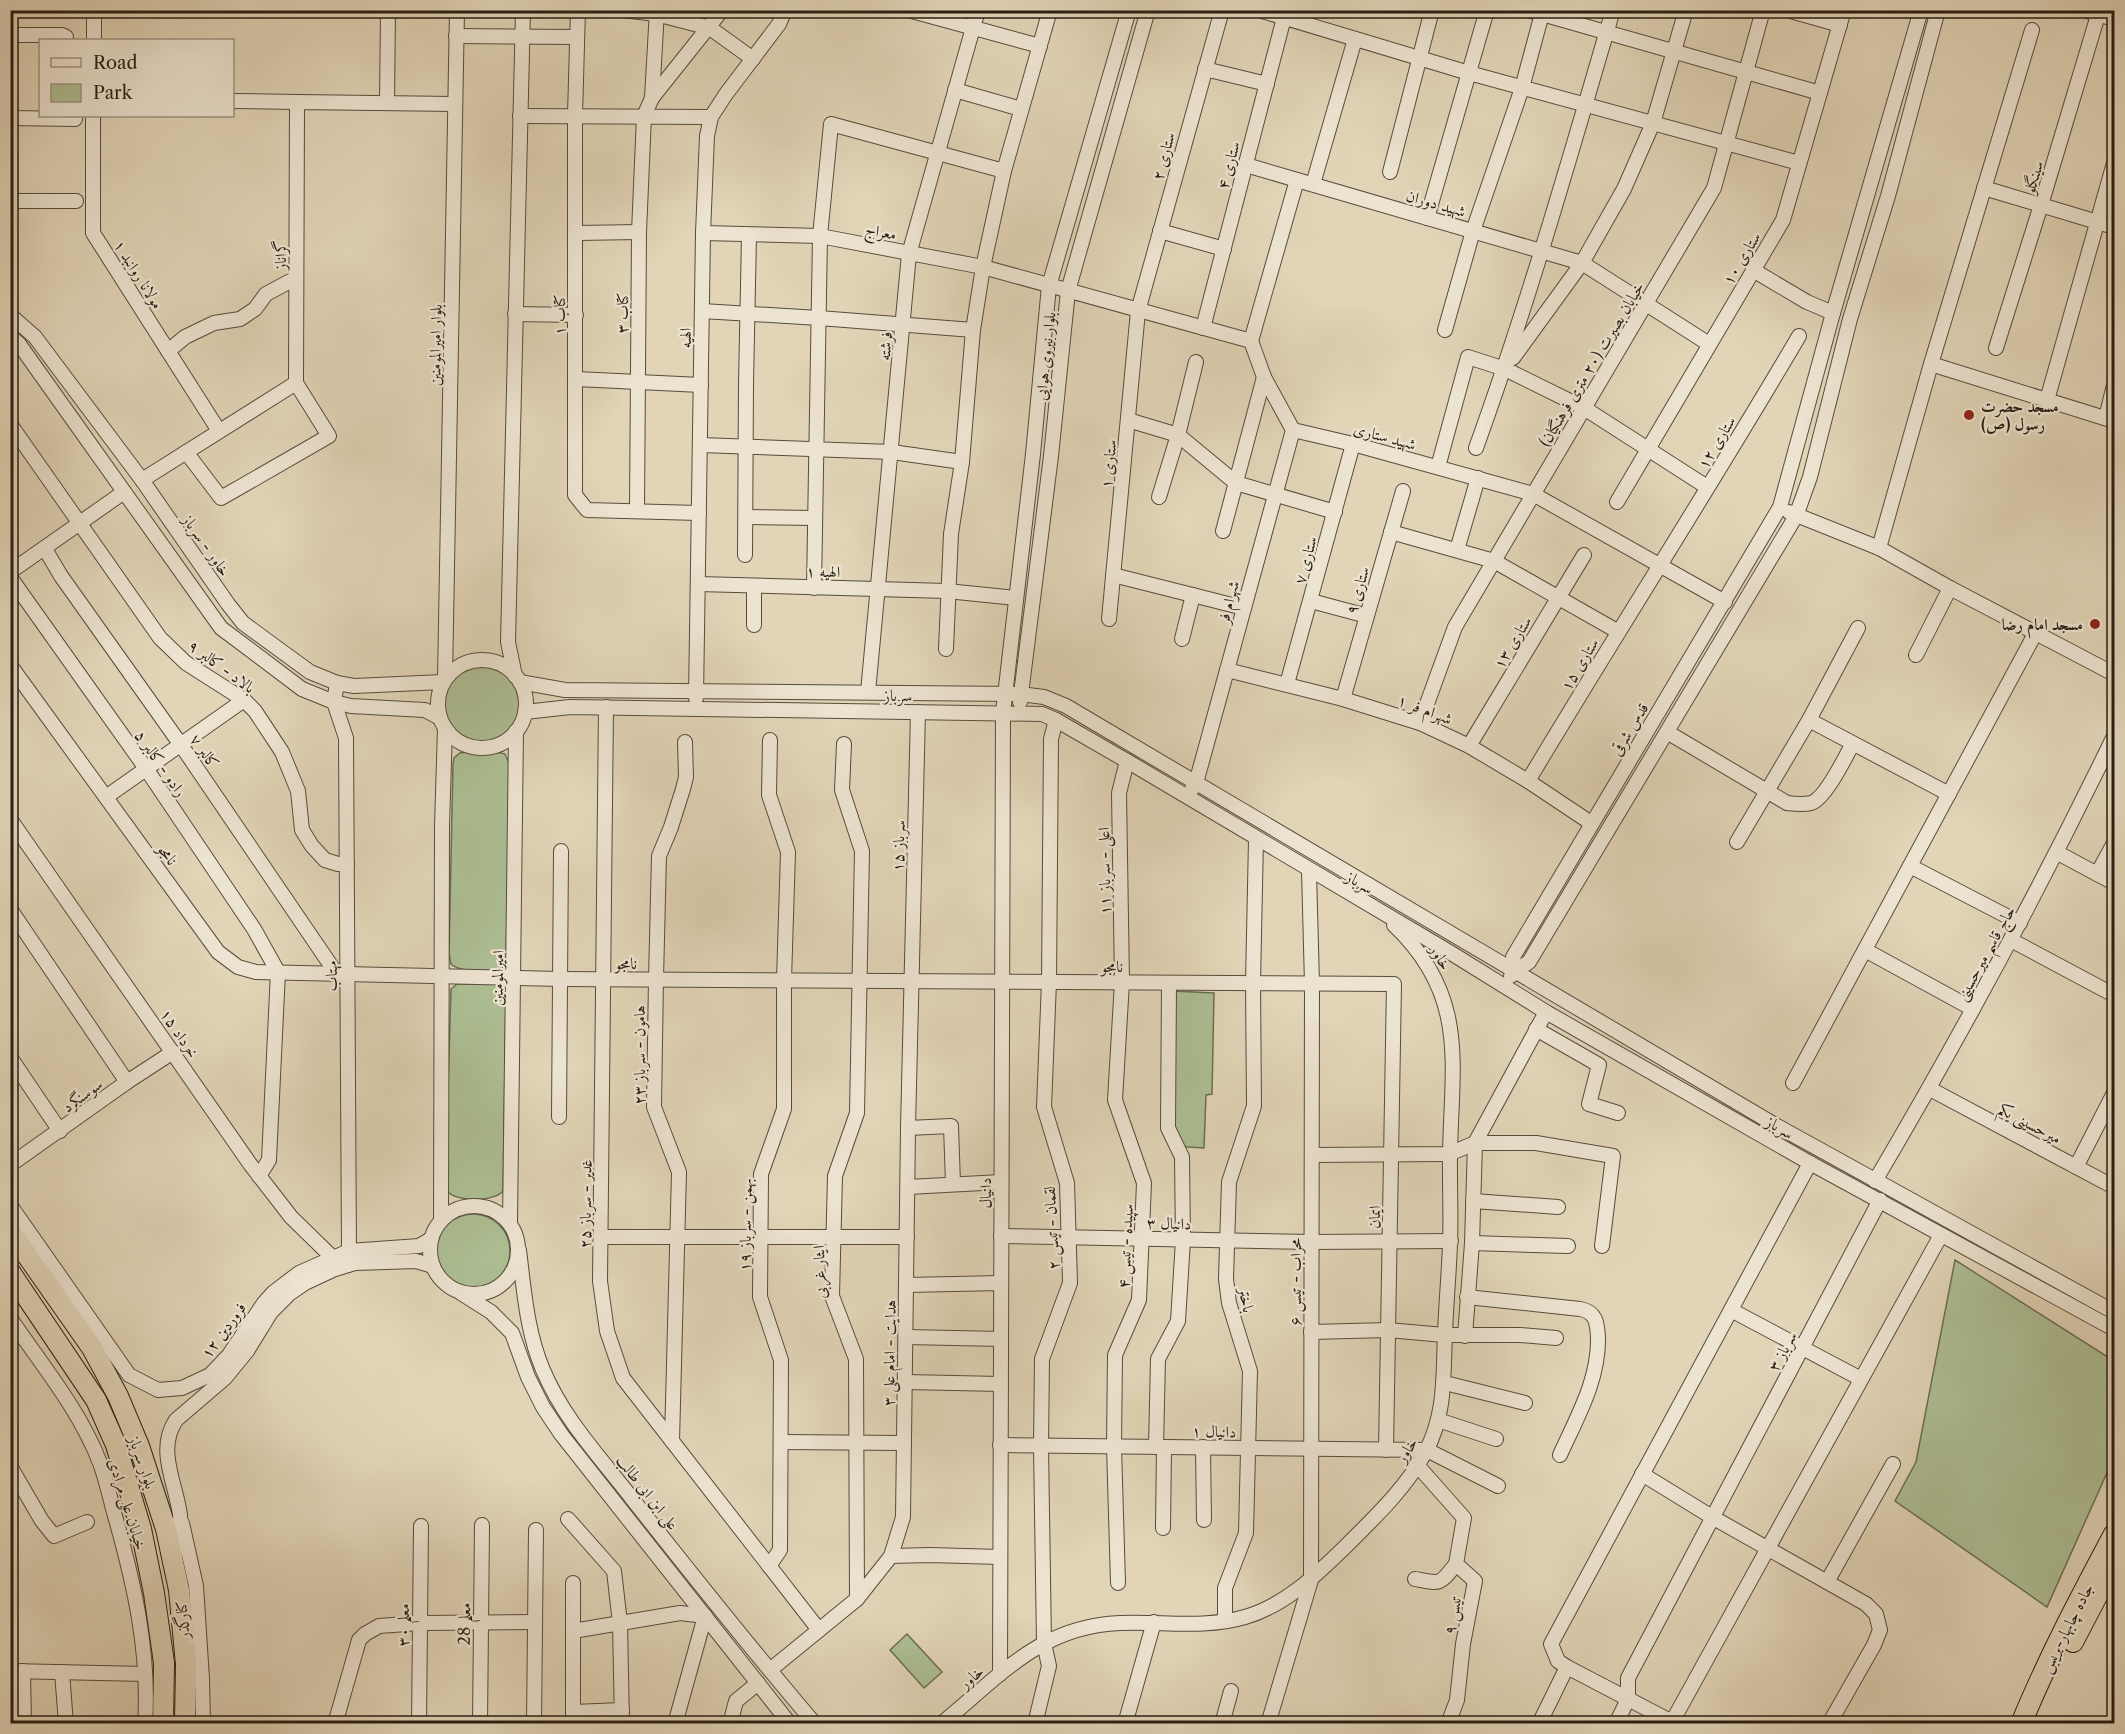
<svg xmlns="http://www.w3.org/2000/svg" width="2125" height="1734" font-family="'Libre Caslon Text',Amiri,serif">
<rect width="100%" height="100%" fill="#e1d4b7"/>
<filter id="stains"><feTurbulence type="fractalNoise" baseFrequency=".00333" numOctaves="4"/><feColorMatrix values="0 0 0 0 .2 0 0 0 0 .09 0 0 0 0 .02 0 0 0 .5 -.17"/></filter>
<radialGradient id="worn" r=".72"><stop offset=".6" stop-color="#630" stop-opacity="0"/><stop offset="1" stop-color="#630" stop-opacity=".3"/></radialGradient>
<g fill="#adbe93" stroke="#6b6e53" stroke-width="1.5">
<circle cx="482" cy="703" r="39"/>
<path d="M467,752C480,755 493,750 505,754L510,765L506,964C498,975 460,973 451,964L449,954L453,764L454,758L460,753Z"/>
<path d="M495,983L502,985L506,996L503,1191C493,1202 457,1202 447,1191L445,1185L451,989L457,984Z"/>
<polygon points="1173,991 1214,993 1212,1094 1206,1095 1204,1148 1172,1146"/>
<circle cx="473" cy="1251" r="37"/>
<polygon points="1955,1260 2114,1361 2114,1457 2047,1607 1895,1501 1916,1462"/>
<polygon points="907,1634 942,1672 924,1688 890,1650"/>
</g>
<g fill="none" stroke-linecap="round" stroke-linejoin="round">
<g stroke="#574c3c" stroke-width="16">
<g id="minor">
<polyline points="578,10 575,115 575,495 587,510 699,513"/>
<polyline points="623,10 656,14 710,28 753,59"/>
<polyline points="908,10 1040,46"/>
<polyline points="1259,10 1469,73 1799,163"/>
<polyline points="1528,10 1820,93"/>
<polyline points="1787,10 1840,25"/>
<polyline points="2084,10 2114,19"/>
<polyline points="10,35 62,35 66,37"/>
<polyline points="456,36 577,37"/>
<polyline points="94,40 94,10"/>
<polyline points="1205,69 1267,84"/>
<polyline points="955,90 1021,109"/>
<polyline points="652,98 657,10"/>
<polyline points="232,101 297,102"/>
<polyline points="387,103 388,10"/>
<polyline points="93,116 93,233 219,431"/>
<polyline points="520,116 711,117"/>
<polyline points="10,118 75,119"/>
<polyline points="1246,165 1297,180"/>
<polyline points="1390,172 1432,10"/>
<polyline points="1313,184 1355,39"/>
<polyline points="1984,188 2114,227"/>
<polyline points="10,201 76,201"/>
<polyline points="1427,218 1487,10"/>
<polyline points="1160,231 1224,249"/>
<polyline points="576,233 639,232"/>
<polyline points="703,233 820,236 983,267 1251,341 1264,377 1293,430 1353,444 1533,494 1725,602"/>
<polyline points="1753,270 1807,302 1833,313"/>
<polyline points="702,311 819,318 973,330"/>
<polyline points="515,314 576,315"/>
<polyline points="10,315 35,337 142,480 228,604 243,623 310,672 337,683 354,686 443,682"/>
<polyline points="1203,328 1286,10"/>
<polyline points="1445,330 1473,231 1522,88 1543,10"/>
<polyline points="10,336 19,344 221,628 302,689 334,702 351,706 425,710 440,718"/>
<polyline points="1251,341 1297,180 1582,263 1709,344"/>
<polyline points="1996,348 2041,205 2098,15"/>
<polyline points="168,351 185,337 214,323 240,319 255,309 266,294 296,278"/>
<polyline points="1513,358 1582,263 1624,189 1653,123 1686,10"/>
<polyline points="1931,364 2114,421"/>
<polyline points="576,379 701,385"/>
<polyline points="2047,400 2114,163"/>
<polyline points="2106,418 2114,385"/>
<polyline points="1128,420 1178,435 1236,483 1335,512"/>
<polyline points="10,424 160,638 186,663 244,700 255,711 282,752 298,791 302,830 312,846 325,860 338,864 347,864"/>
<polyline points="700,445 892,452 962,462"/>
<path d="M1476,448C1528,304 1570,157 1613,10"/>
<polyline points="186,452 221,498 329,436 296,383"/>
<polyline points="1438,467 1468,357 1505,369 1584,408 1707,487"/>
<polyline points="142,480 296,383 297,102 455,104"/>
<polyline points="1159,497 1178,435 1196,362"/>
<polyline points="1617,502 1783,220 1844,10"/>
<polyline points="637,511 639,232 644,116 652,98 722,10"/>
<polyline points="1789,512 1879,548 1950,588 2114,674"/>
<polyline points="746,517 815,518"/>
<polyline points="1223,531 1264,377"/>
<polyline points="1391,532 1494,561 1617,631"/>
<polyline points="1879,548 1931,364 2032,30"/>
<polyline points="45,549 61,576 181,745 336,973"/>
<polyline points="1457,550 1478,478"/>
<polyline points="745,555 746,384 749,235"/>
<polyline points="10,572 124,492"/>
<polyline points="1113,575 1244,608"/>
<polyline points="10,577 147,770 254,929 278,972 269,1160 259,1176"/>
<polyline points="698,584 947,591 1016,598"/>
<polyline points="814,588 820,236 831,124 1004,171"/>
<polyline points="1311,601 1367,616"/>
<polyline points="1109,619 1138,311 1222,10"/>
<polyline points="754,625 754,586"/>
<polyline points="1182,639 1193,595"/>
<polyline points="946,649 951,534 962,462 973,330 983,267 1004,171 1050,10"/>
<polyline points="1916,655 1950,588"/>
<circle cx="482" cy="704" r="44"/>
<polyline points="10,665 218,952 238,967 256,972 560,979 1394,984 1386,1450"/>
<polyline points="1227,670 1343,699 1420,723 1469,746 1528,781 1591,823"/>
<polyline points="515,676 508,642 523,10"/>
<polyline points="445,679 457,10"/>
<polyline points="520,682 565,690 1020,694 1044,697 1066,706 1777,1126 2114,1312"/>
<polyline points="337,683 334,702 346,738 349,1251"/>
<polyline points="1287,684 1353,444"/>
<polyline points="868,692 909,254 978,10"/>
<polyline points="696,698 703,233 707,136 711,117 726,94 779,24 785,10"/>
<polyline points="1343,699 1403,491"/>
<polyline points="1020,702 1051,456 1068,291 1148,10"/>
<polyline points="606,707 600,1281 607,1331 623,1378 819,1630"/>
<polyline points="525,712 570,707 1042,714 1056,720 1127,761 1451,953 1546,1012 1810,1163 2114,1329"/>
<polyline points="1809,720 1949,794"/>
<polyline points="1420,723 1455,627 1714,188 1763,10"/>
<path d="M1667,732L1787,803C1795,804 1803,805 1811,803C1825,799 1845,758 1852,745"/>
<polyline points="844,744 842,790 862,851 857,1113 835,1176 832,1296 856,1359 857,1599"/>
<polyline points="1469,746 1584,555"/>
<path d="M1528,781C1617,632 1711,486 1799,336"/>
<polyline points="1192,789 1196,783 1293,430"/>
<polyline points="106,797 244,700"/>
<polyline points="10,819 250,1164 291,1217 332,1257 335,1269"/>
<polyline points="1737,842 1809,720 1858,628"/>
<polyline points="2058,853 2114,883"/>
<polyline points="1910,866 2020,923"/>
<polyline points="2097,874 2114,843"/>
<polyline points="10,909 127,1082"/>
<polyline points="2011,940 2114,995"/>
<polyline points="1865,950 1973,1009"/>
<polyline points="1515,971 1513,957 1780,507 1833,313 1921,10"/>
<polyline points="1511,976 1515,971 1529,962 1796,516 1810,477 1850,319 1888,196 1938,10"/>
<polyline points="1536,1029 1599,1065 1589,1104 1618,1113"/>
<polyline points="10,1057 60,1131"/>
<polyline points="1793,1083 2036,632"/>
<polyline points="1930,1089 2114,1187"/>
<polyline points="559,1117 561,851"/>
<polyline points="908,1128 951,1126 953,1184"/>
<polyline points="1312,1155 1449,1154 1475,1143 1536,1143 1613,1156 1602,1246"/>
<polyline points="10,1165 127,1082 173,1052"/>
<polyline points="2076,1167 2114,1093"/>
<path d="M1875,1181C1961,1035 2041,887 2114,736"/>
<polyline points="908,1187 1001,1182"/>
<polyline points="1473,1201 1558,1207"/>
<polyline points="10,1205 129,1375 158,1390 182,1388 210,1375 229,1355 264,1303 274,1292 299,1273 349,1251 419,1246 431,1239"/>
<circle cx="474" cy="1250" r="44"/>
<polyline points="441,1221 442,826 445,728"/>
<polyline points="510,1224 516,731"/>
<polyline points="1001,1236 1311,1242 1451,1241"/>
<polyline points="601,1237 907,1237"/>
<polyline points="1472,1243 1568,1246"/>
<path d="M519,1250C524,1290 527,1333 543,1370C564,1420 601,1458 634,1501C693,1576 753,1651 815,1724"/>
<polyline points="906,1285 1001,1283"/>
<polyline points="461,1293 491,1312 512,1333 528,1377 543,1407 561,1434 790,1724"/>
<path d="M1467,1297L1580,1309C1596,1312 1597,1322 1598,1337C1599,1380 1577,1417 1560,1455"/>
<polyline points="1731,1310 1861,1379"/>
<path d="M10,1318C41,1364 80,1410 100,1463C106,1479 110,1498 115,1516C134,1583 150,1653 145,1724"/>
<polyline points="1311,1332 1388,1330 1444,1335 1520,1335 1556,1338"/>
<polyline points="1465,1336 1472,1243 1475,1143 1546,1012"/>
<polyline points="906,1337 1001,1339"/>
<polyline points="905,1382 1001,1384"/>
<polyline points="1445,1383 1525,1403"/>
<polyline points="1438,1420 1496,1439"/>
<polyline points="672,1441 679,1172 654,1107 656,979 659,856 671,827 683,789 686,777 685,742"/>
<polyline points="781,1442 904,1443"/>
<polyline points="1000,1445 1427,1450 1498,1486"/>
<polyline points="1156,1447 1158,1359 1178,1321 1183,1240 1182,1157 1168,1128 1169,983"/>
<polyline points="1203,1447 1204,1520"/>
<polyline points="1417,1465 1464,1518 1456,1564 1475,1581 1463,1644 1457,1700 1448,1724"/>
<polyline points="10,1466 42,1521 54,1536 87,1522"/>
<polyline points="1642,1474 1712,1517 1866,1604 1876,1614 1880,1630 1874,1645 1829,1724"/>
<polyline points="568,1519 614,1571 620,1623 622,1724"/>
<polyline points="182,1523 196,1586 202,1679 203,1724"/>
<polyline points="1163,1528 1164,1447"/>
<path d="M175,1552C176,1541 181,1526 180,1515C176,1483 156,1450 176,1420L225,1378L247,1351L271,1312L289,1294L305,1283L335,1269L355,1263L416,1261L433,1266"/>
<polyline points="891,1556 930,1555 1000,1557"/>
<polyline points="769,1566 780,1550 781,1360 760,1297 761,1174 784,1109 784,980 788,852 769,795 770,740"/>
<path d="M1415,1579C1442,1584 1439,1585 1456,1564"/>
<polyline points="1827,1582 1893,1464"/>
<polyline points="573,1583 573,1724"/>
<polyline points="1118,1583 1114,1446 1115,1355 1139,1300 1144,1183 1115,1100 1122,982 1119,793 1127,761"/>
<polyline points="1225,1621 1225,1588 1246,1533 1250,1371 1229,1303 1226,1279 1229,1182 1254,1106 1253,983 1256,839"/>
<polyline points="573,1631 680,1613 705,1616"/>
<polyline points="770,1670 857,1599 891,1556 903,1517 908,1128 918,712"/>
<polyline points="10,1671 145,1674"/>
<polyline points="23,1671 24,1724"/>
<polyline points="62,1672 66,1724"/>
<polyline points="1000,1674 1003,713 1033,454 1049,286 1129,10"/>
<polyline points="573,1712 622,1710"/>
<polyline points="1672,1722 1941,1235"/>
<polyline points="335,1724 359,1640 365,1634 379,1626 420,1623 535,1622"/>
<polyline points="419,1724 421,1526"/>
<polyline points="480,1724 482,1525"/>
<polyline points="534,1724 536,1530"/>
<polyline points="675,1724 705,1616"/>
<polyline points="730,1724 736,1701 758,1683"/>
<path d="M941,1724C999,1677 1040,1626 1120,1623C1161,1621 1204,1629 1245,1617C1286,1605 1316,1575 1346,1546C1375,1517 1406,1488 1426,1451C1446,1414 1443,1374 1445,1334C1446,1304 1449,1274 1450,1243C1451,1221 1450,1198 1450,1175C1448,1076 1475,1002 1394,925"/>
<polyline points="1035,1724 1049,1666 1044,1643 1041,1446 1042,1359 1070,1283 1067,1183 1044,1107 1049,982 1051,739 1056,720"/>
<polyline points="1125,1724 1154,1622"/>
<polyline points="1222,1724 1231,1691"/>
<polyline points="1268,1724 1311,1580 1312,984 1309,871"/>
<polyline points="1539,1724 1567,1667"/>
<polyline points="1616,1724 1628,1699 1628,1678 1880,1200"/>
<polyline points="1676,1724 1567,1667 1558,1661 1551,1644 1810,1163"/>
</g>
</g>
<g stroke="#291e13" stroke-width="22">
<g id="highway">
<polyline points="10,1231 92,1348 118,1396 139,1446 166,1529 179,1590 186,1664 185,1724"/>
<polyline points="10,1272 96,1400 116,1445 141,1529 154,1593 164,1663 163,1724"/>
<polyline points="2073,1642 2108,1575"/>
<path d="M2021,1724C2048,1658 2081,1596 2114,1534"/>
</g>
</g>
<use href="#minor" stroke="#ece3d0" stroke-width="14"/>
<use href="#highway" stroke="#e1d4b7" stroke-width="20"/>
</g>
<g fill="#8f2418" stroke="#ece3d0" stroke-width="2">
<circle cx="1969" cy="415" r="6"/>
<circle cx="2095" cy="624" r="6"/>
</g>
<g text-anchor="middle" stroke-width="4.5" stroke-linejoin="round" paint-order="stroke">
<g font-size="16" fill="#291e13" stroke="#ece3d0">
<text transform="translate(1163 156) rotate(-75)" y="6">ستاری ۲</text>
<text transform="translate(1228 165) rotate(-75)" y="6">ستاری ۴</text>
<text transform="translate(2033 177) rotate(-73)" y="6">سینگلو</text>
<text transform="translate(1436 203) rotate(16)" y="6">شهید دوران</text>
<text transform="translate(881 231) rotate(11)" y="6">معراج</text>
<text transform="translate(280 255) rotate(-90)" y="6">گراناز</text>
<text transform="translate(1741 258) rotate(-59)" y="6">ستاری ۱۰</text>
<text transform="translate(139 274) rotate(58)" y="6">مولانا روانبد ۱</text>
<text transform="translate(622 313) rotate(-90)" y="6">کتاب ۳</text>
<text transform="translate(559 315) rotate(-90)" y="6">کتاب ۱</text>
<text transform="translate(685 338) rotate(-89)" y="6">الهیه</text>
<text transform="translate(435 345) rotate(-89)" y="6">بلوار امیرالمومنین</text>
<text transform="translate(885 346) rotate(-85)" y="6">فرشته</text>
<text transform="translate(1045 356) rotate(-84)" y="6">بلوار نیروی هوایی</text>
<text transform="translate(1591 364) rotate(-59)" y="6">خیابان بصیرت (۲۰ متری فرهنگیان)</text>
<text transform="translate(1385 436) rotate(15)" y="6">شهید ستاری</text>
<text transform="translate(1716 442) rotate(-59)" y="6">ستاری ۱۲</text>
<text transform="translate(1108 464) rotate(-84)" y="6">ستاری ۱</text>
<text transform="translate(207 545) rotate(55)" y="6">خاور - سرباز</text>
<text transform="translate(1305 560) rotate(-75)" y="6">ستاری ۷</text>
<text transform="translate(823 571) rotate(1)" y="6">الهیه ۱</text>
<text transform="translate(1357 590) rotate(-74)" y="6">ستاری ۹</text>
<text transform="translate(1228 602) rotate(-75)" y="6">شهرام فر</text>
<text transform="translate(1512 642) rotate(-59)" y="6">ستاری ۱۳</text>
<text transform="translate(1579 664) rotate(-59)" y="6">ستاری ۱۵</text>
<text transform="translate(222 666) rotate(36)" y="6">بالاد - کالبر ۹</text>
<text x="898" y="701">سرباز</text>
<text transform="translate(1425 709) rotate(21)" y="6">شهرام فر ۱</text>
<text transform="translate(1629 729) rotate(-59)" y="6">قدس شرقی</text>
<text transform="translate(205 751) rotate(55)" y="6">کالبر ۷</text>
<text transform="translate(161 763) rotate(55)" y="6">رادو - کالبر ۵</text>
<text transform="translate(898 846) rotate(-88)" y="6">سرباز ۱۵</text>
<text transform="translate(168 854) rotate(54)" y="6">نامجو</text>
<text transform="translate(1104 871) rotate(-91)" y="6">اعلی - سرباز ۱۱</text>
<text transform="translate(1360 882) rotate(31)" y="6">سرباز</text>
<text transform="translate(1985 953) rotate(-61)" y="6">حاج قاسم میرحسینی</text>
<text transform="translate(1441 957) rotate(58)" y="6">خاور</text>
<text x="626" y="969">نامجو</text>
<text x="1112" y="972">نامجو</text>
<text transform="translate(331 976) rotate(-90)" y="6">مهتاب</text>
<text transform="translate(497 978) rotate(-89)" y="6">امیرالمومنین</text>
<text transform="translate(180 1033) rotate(56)" y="6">۱۵ خرداد</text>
<text transform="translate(639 1055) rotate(-90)" y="6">هامون - سرباز ۲۳</text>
<text transform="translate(82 1095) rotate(-36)" y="6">سوسنگرد</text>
<text transform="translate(2030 1123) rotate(28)" y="6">میرحسینی یکم</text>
<text transform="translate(1780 1127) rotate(30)" y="6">سرباز</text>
<text transform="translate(985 1193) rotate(-90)" y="6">دانیال</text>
<text transform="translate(585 1204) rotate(-89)" y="6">غدیر - سرباز ۲۵</text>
<text transform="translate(1374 1217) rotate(-89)" y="6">ایمان</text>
<text transform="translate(1169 1223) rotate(1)" y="6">دانیال ۳</text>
<text transform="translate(745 1225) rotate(-89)" y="6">بهمن - سرباز ۱۹</text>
<text transform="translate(1051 1228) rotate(-93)" y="6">لقمان - تیس ۲</text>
<text transform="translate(1125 1246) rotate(-87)" y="6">سپیده - تیس ۴</text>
<text transform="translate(819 1272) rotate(-92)" y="6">ایثار غربی</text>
<text transform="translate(1295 1282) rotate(-90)" y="6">محراب - تیس ۶</text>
<text transform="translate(1247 1300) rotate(78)" y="6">باختر</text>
<text transform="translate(223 1330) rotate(-54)" y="6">۱۲ فروردین</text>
<text transform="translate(1782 1351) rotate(-62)" y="6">سرباز ۳</text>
<text transform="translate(889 1353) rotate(-89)" y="6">هدایت - امام علی ۳</text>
<text transform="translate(1214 1431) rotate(1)" y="6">دانیال ۱</text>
<text transform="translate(1406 1450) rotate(-58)" y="6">خاور</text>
<text transform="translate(143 1462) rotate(71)" y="6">بلوار سرباز</text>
<text transform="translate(648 1492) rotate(52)" y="6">علی ابن ابی طالب</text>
<text transform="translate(128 1504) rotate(73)" y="6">خیابان علی مرادی</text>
<text transform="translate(1452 1615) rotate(-80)" y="6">تیس ۹</text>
<text transform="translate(182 1620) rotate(-94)" y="6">کنارگذر</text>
<text transform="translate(464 1624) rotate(-89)" y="6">معلم 28</text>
<text transform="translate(403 1625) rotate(-90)" y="6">معلم ۳۰</text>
<text transform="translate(2066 1628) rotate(-63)" y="6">جاده چابهار-بریس</text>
<text transform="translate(971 1677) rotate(-41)" y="6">خاور</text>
</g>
<g font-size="16" font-weight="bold" fill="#291e13" stroke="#ece3d0" text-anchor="start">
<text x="1981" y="412">مسجد حضرت<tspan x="1981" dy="18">رسول (ص)</tspan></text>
<text x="2083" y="630" text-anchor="end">مسجد امام رضا</text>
</g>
</g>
<rect width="2125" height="1734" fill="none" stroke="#e1d4b7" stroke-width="36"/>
<rect x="12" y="12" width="2101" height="1710" fill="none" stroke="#291e13" stroke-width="3"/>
<rect x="18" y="18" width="2089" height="1698" fill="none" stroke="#291e13" stroke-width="1.5"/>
<rect x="39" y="39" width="195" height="78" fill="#ece3d0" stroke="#9e9484" stroke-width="1.5"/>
<rect x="51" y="58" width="30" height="9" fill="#ece3d0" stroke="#9e9484" stroke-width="1.5"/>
<text x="93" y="69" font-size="18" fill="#291e13">Road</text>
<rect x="51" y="84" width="30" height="18" fill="#adbe93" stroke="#9e9484" stroke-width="1.5"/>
<text x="93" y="99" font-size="18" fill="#291e13">Park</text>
<rect width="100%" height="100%" filter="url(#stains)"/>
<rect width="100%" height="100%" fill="url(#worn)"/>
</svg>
